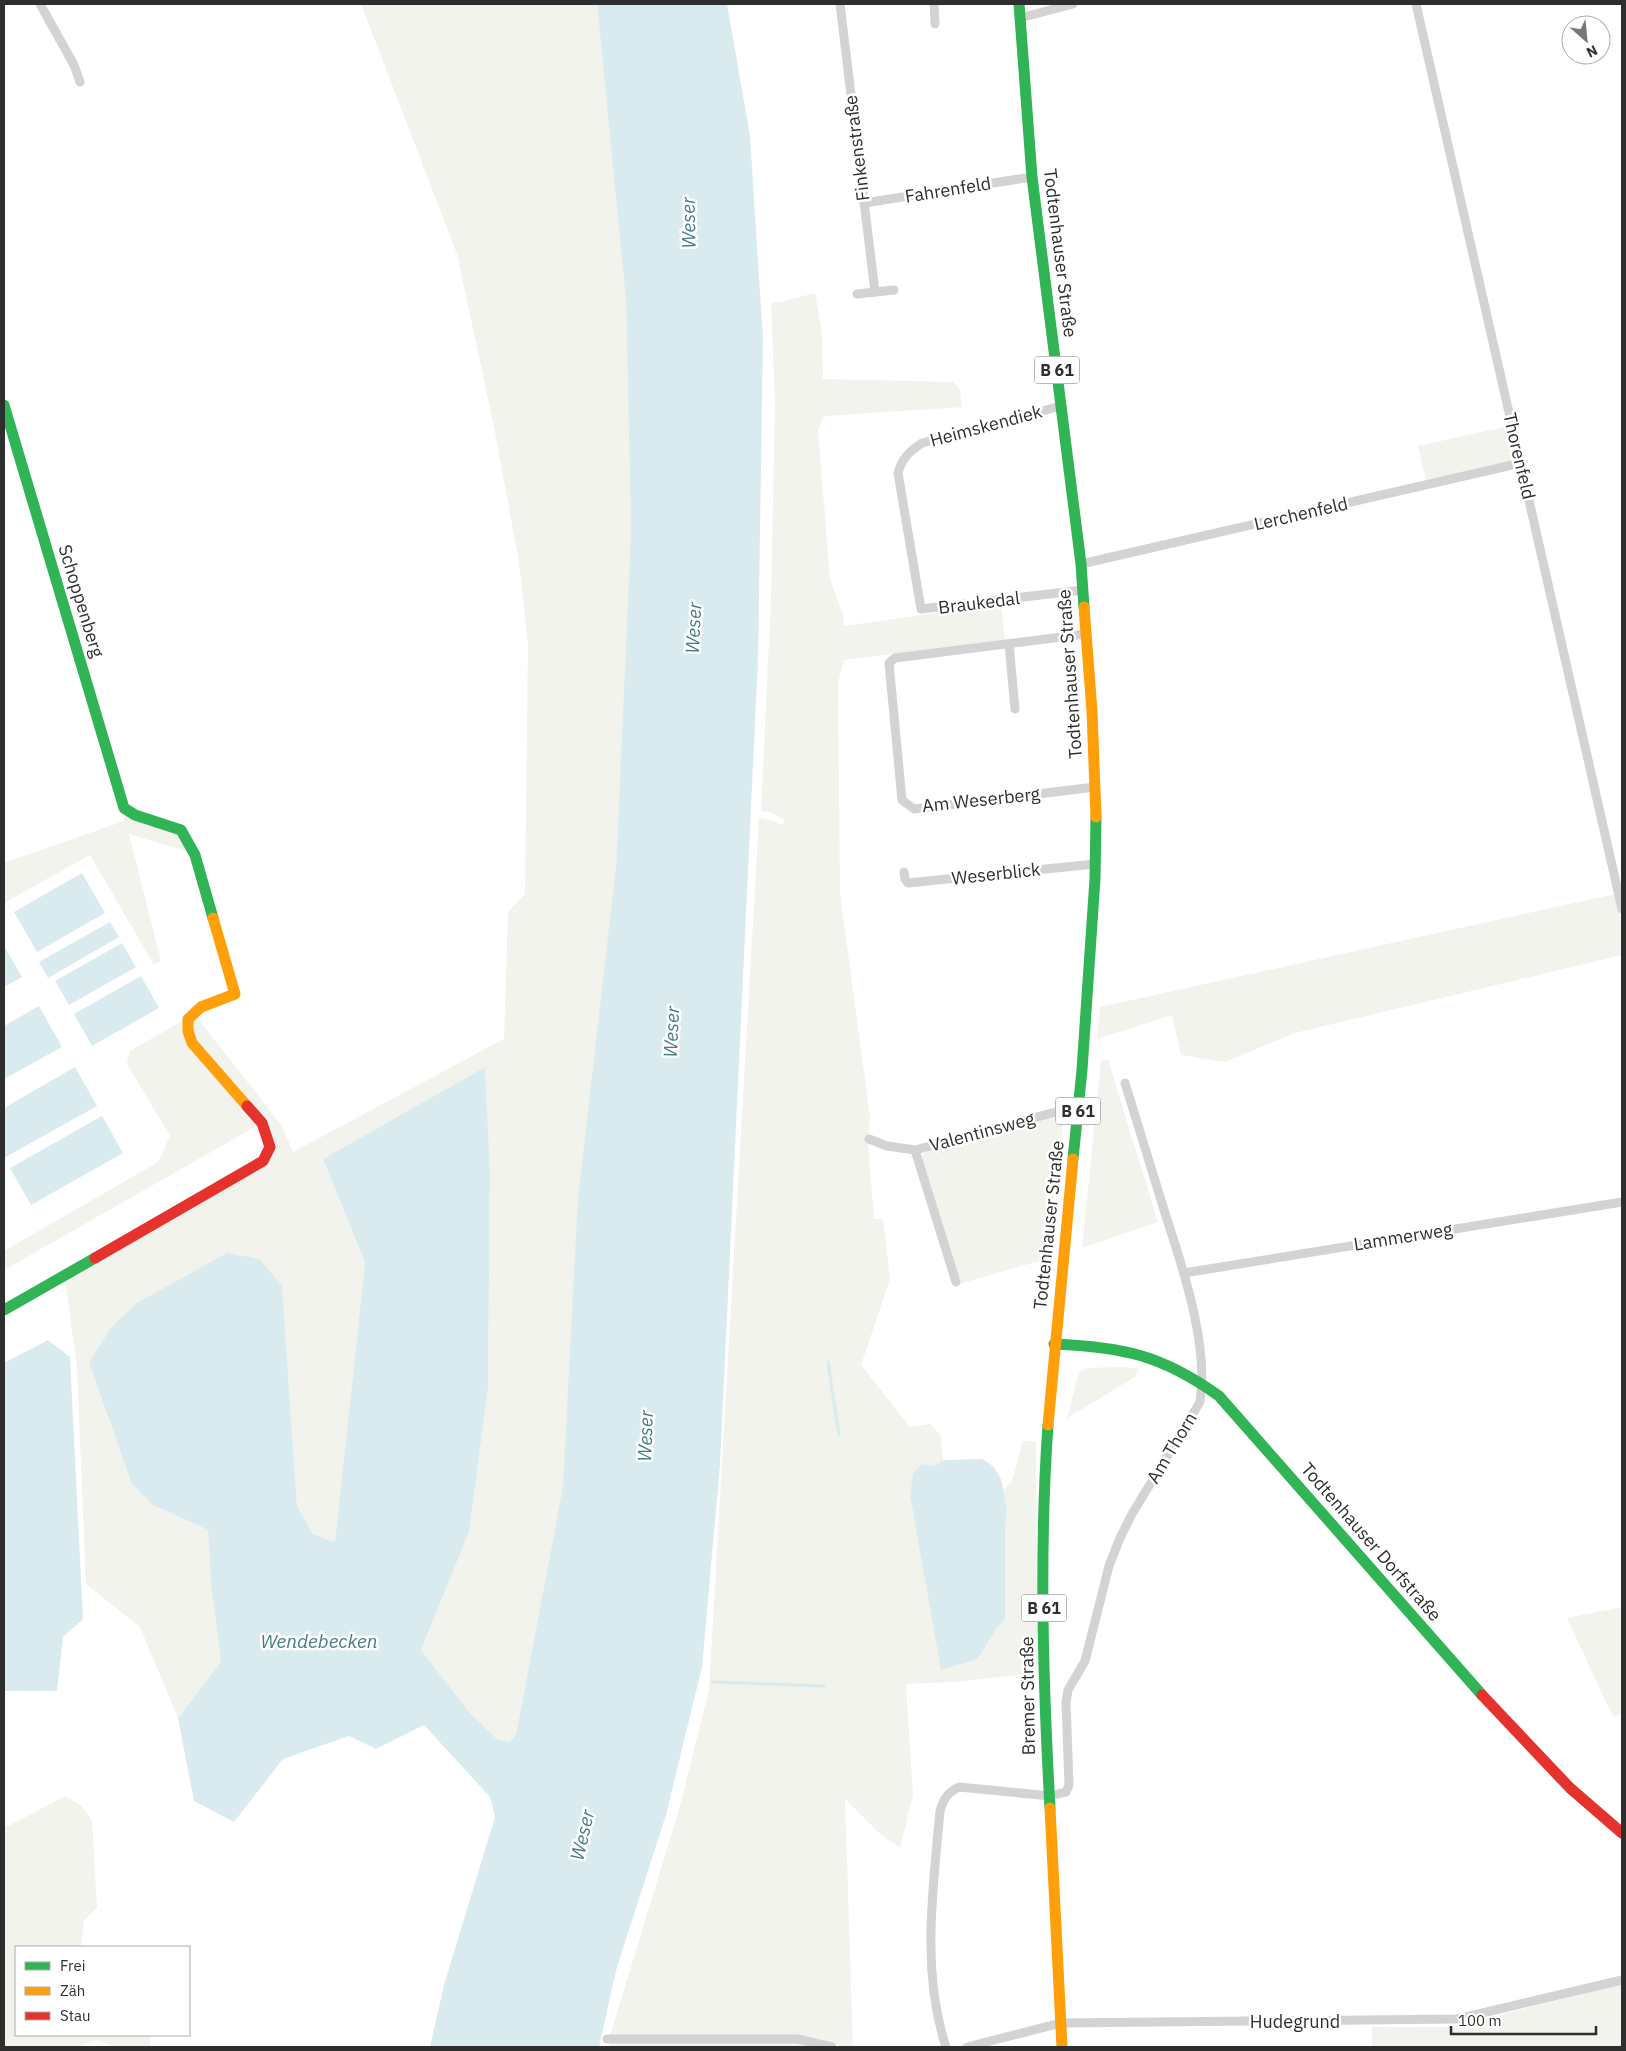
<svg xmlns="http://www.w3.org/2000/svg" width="1626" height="2051" font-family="'IBM Plex Sans',sans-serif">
<rect width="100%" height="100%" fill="#fff"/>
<g fill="#f1f3ec">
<polygon points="361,4 597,4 626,301 631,530 616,867 563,1486 516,1735 509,1742 498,1740 470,1713 421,1650 469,1532 488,1389 490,1169 485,1067 323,1159 365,1261 335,1542 313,1534 297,1506 282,1285 153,1505 208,1530 211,1584 221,1662 178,1718 140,1627 86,1584 77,1368 65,1279 267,1164 273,1146 190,1031 195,1015 282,1126 293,1152 504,1039 508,912 525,894 528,646 519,562 494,427 457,254"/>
<polygon points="815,293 822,333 823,379 953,382 960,390 962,407 824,416 818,430 830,579 843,615 844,626 1001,604 1005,640 844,660 838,683 840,893 870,1117 868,1143 874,1219 883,1219 890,1279 861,1365 910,1427 930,1424 941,1435 943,1460 935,1466 910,1496 941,1669 978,1659 996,1629 1005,1619 1005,1531 1007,1510 1003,1491 1012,1481 1023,1441 1036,1441 1037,1673 954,1682 906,1684 913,1795 900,1848 879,1833 845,1799 853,2047 843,2047 826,2041 793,2036 610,2036 680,1806 709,1690 759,818 771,820 783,825 784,820 771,812 761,811 771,598 775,403 771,303 781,302"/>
<polygon points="1508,426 1516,461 1426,481 1418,446"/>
<polygon points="125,815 180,832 189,852 129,834 161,961 154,965 90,855 4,903 4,863 124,821"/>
<polygon points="1615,894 1622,926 1622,955 1295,1033 1225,1062 1181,1055 1172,1015 1097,1039 1100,1007"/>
<polygon points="186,1019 185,1032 260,1124 4,1270 4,1251 158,1162 170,1136 127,1064 130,1051"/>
<polygon points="1108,1060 1158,1222 1082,1248 1101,1061"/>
<polygon points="1064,1115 1046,1259 959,1284 921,1161 926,1150"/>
<polygon points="1127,1367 1139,1369 1135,1377 1067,1418 1079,1372 1087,1368"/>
<polygon points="1622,1607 1622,1714 1613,1717 1567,1618"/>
<polygon points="66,1796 81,1806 92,1820 97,1908 84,1920 81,1947 16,1947 16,2035 151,2035 150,2047 116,2047 96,2040 77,2047 4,2047 4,1828"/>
<polygon points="1622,1984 1622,2047 1372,2047 1372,2027 1451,2027"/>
<polygon points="790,2041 822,2047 608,2047 610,2042"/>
</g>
<g fill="#daebef">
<polygon points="597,4 727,4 750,136 763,339 758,659 720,1465 702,1667 666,1815 617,1967 599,2047 430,2047 444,1985 495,1817 490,1797 424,1725 376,1749 349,1736 283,1759 234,1822 194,1801 178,1718 221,1662 211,1584 208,1530 153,1505 132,1484 89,1362 111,1328 137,1303 227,1253 259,1259 282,1285 297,1506 313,1534 335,1542 365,1262 323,1159 485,1067 490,1169 488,1389 469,1532 421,1650 470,1713 498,1740 509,1742 516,1735 563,1486 578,1198 616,867 631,530 626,301"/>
<polygon points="82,873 105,913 37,952 14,912"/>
<polygon points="110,922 119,937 48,978 39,962"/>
<polygon points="122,943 136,967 69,1005 55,981"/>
<polygon points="4,946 22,977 4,987"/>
<polygon points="141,976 159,1008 92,1046 74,1014"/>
<polygon points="39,1006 62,1047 4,1079 4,1026"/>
<polygon points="75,1067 97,1106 4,1158 4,1108"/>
<polygon points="102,1116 123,1153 31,1205 10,1168"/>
<polygon points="48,1340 70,1357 83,1619 63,1637 57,1691 4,1691 4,1363"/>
<polygon points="982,1459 993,1466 1001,1479 1007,1510 1005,1531 1005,1619 996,1629 978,1659 941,1670 910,1496 913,1473 922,1464 935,1466 943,1460"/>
</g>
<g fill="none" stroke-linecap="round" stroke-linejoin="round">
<g stroke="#daebef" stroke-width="3">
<polyline points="828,1362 839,1435"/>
<polyline points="712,1682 824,1686"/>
</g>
<g stroke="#d3d3d3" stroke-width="9">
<polyline points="40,4 74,65 80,82"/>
<polyline points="840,4 875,292"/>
<polyline points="934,4 935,24"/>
<polyline points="1416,4 1622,909"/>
<polyline points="1020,18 1073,4"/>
<polyline points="864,203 1032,177"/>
<polyline points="857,294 894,290"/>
<path d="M1061,406L922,443C910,451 902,458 898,473L921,609L1083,590"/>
<polyline points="1081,564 1521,463"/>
<polyline points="1086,634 895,658 889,663 902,800 914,809 1095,787"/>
<polyline points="1009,644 1015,709"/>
<polyline points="904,872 905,879 908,883 1095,864"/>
<polyline points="869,1139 887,1146 915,1150 1078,1106"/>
<polyline points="915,1150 956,1282"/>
<polyline points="1184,1273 1622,1202"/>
<polyline points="607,2039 798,2039 832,2047"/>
<path d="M946,2047C921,1971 933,1889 940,1811C944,1798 947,1793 959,1787L1050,1796L1066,1792L1069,1785L1066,1702L1068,1690L1085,1661L1109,1566L1120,1538L1132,1514L1200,1402C1209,1344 1183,1269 1165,1213C1152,1170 1138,1126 1125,1083"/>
<polyline points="967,2047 1061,2023 1457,2019 1622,1980"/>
</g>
<g stroke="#30b455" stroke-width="11">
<polyline points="1019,4 1032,177 1081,564 1084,607"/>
<polyline points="4,405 124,808 135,815 181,830 195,855 213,918"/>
<polyline points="1073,1159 1082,1070 1095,879 1096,817"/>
<polyline points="4,1310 95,1258"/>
<path d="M1054,1344C1123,1347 1162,1355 1219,1396L1482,1695"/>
<path d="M1048,1425C1039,1552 1043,1681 1050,1808"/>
</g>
<g stroke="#ff9f0a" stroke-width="11">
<polyline points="1084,607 1092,711 1096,817"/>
<polyline points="213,918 235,994 201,1007 188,1019 188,1031 192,1043 247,1106"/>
<polyline points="1048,1425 1073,1159"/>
<polyline points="1050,1808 1062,2047"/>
</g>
<g stroke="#e5322d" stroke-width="11">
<polyline points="95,1258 263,1161 270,1147 262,1123 247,1106"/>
<polyline points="1482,1695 1570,1788 1622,1833"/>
</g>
</g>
<g text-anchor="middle" stroke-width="5" stroke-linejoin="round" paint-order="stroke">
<g fill="#fff" stroke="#6d6d6d" stroke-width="1">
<rect x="1034.5" y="356.5" width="45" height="27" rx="4"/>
<rect x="1055.5" y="1097.5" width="45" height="27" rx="4"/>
<rect x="1021.5" y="1594.5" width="45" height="27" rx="4"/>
</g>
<g font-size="16" font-weight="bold" fill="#2e2e2e">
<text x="1057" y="376">B 61</text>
<text x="1078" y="1117">B 61</text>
<text x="1044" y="1614">B 61</text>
</g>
<g font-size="18" fill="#2e2e2e" stroke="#fff">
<text transform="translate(857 148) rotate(-97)" y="6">Finkenstraße</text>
<text transform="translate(948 190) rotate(-9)" y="6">Fahrenfeld</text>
<text transform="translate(1060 253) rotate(83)" y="6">Todtenhauser Straße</text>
<text transform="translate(986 426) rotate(-15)" y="6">Heimskendiek</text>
<text transform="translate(1519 456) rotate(77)" y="6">Thorenfeld</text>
<text transform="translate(1301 514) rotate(-13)" y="6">Lerchenfeld</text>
<text transform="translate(81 601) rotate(73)" y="6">Schoppenberg</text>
<text transform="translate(979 603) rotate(-7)" y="6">Braukedal</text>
<text transform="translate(1070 674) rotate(-94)" y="6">Todtenhauser Straße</text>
<text transform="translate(981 800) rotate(-6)" y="6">Am Weserberg</text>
<text transform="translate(996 874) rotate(-6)" y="6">Weserblick</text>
<text transform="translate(982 1132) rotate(-15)" y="6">Valentinsweg</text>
<text transform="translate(1049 1225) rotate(-84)" y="6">Todtenhauser Straße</text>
<text transform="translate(1403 1237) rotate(-9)" y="6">Lammerweg</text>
<text transform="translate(1172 1448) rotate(-59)" y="6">Am Thorn</text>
<text transform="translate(1371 1542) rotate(49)" y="6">Todtenhauser Dorfstraße</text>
<text transform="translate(1028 1696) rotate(-91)" y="6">Bremer Straße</text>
<text x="1295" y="2028">Hudegrund</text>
</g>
<g font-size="19" font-style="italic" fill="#437c88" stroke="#fff">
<text transform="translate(688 223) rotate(-91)" y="7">Weser</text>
<text transform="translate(693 628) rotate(-87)" y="7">Weser</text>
<text transform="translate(671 1032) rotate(-87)" y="7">Weser</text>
<text transform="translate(645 1436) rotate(-88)" y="7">Weser</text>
<text x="319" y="1648">Wendebecken</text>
<text transform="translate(582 1835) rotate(-77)" y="7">Weser</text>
</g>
</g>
<rect width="1626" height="2051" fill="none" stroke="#2e2e2e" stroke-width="10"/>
<rect x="15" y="1946" width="175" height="90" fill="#ffffff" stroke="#ababab"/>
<rect x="25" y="1962" width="25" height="8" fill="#30b455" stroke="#ababab"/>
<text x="60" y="1971" font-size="15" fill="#2e2e2e">Frei</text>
<rect x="25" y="1987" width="25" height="8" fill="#ff9f0a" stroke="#ababab"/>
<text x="60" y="1996" font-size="15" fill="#2e2e2e">Zäh</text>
<rect x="25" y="2012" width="25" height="8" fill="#e5322d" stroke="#ababab"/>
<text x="60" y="2021" font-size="15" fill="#2e2e2e">Stau</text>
<g transform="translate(1586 40) rotate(153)"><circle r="24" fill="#ffffff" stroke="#ababab"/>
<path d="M0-4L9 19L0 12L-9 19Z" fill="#777777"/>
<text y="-8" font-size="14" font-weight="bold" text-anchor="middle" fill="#2e2e2e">N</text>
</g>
<path d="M1451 2026v8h145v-8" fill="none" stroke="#2e2e2e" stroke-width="2.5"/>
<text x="1458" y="2026" font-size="15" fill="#2e2e2e" stroke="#ffffff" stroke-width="4" paint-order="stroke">100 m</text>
</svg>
